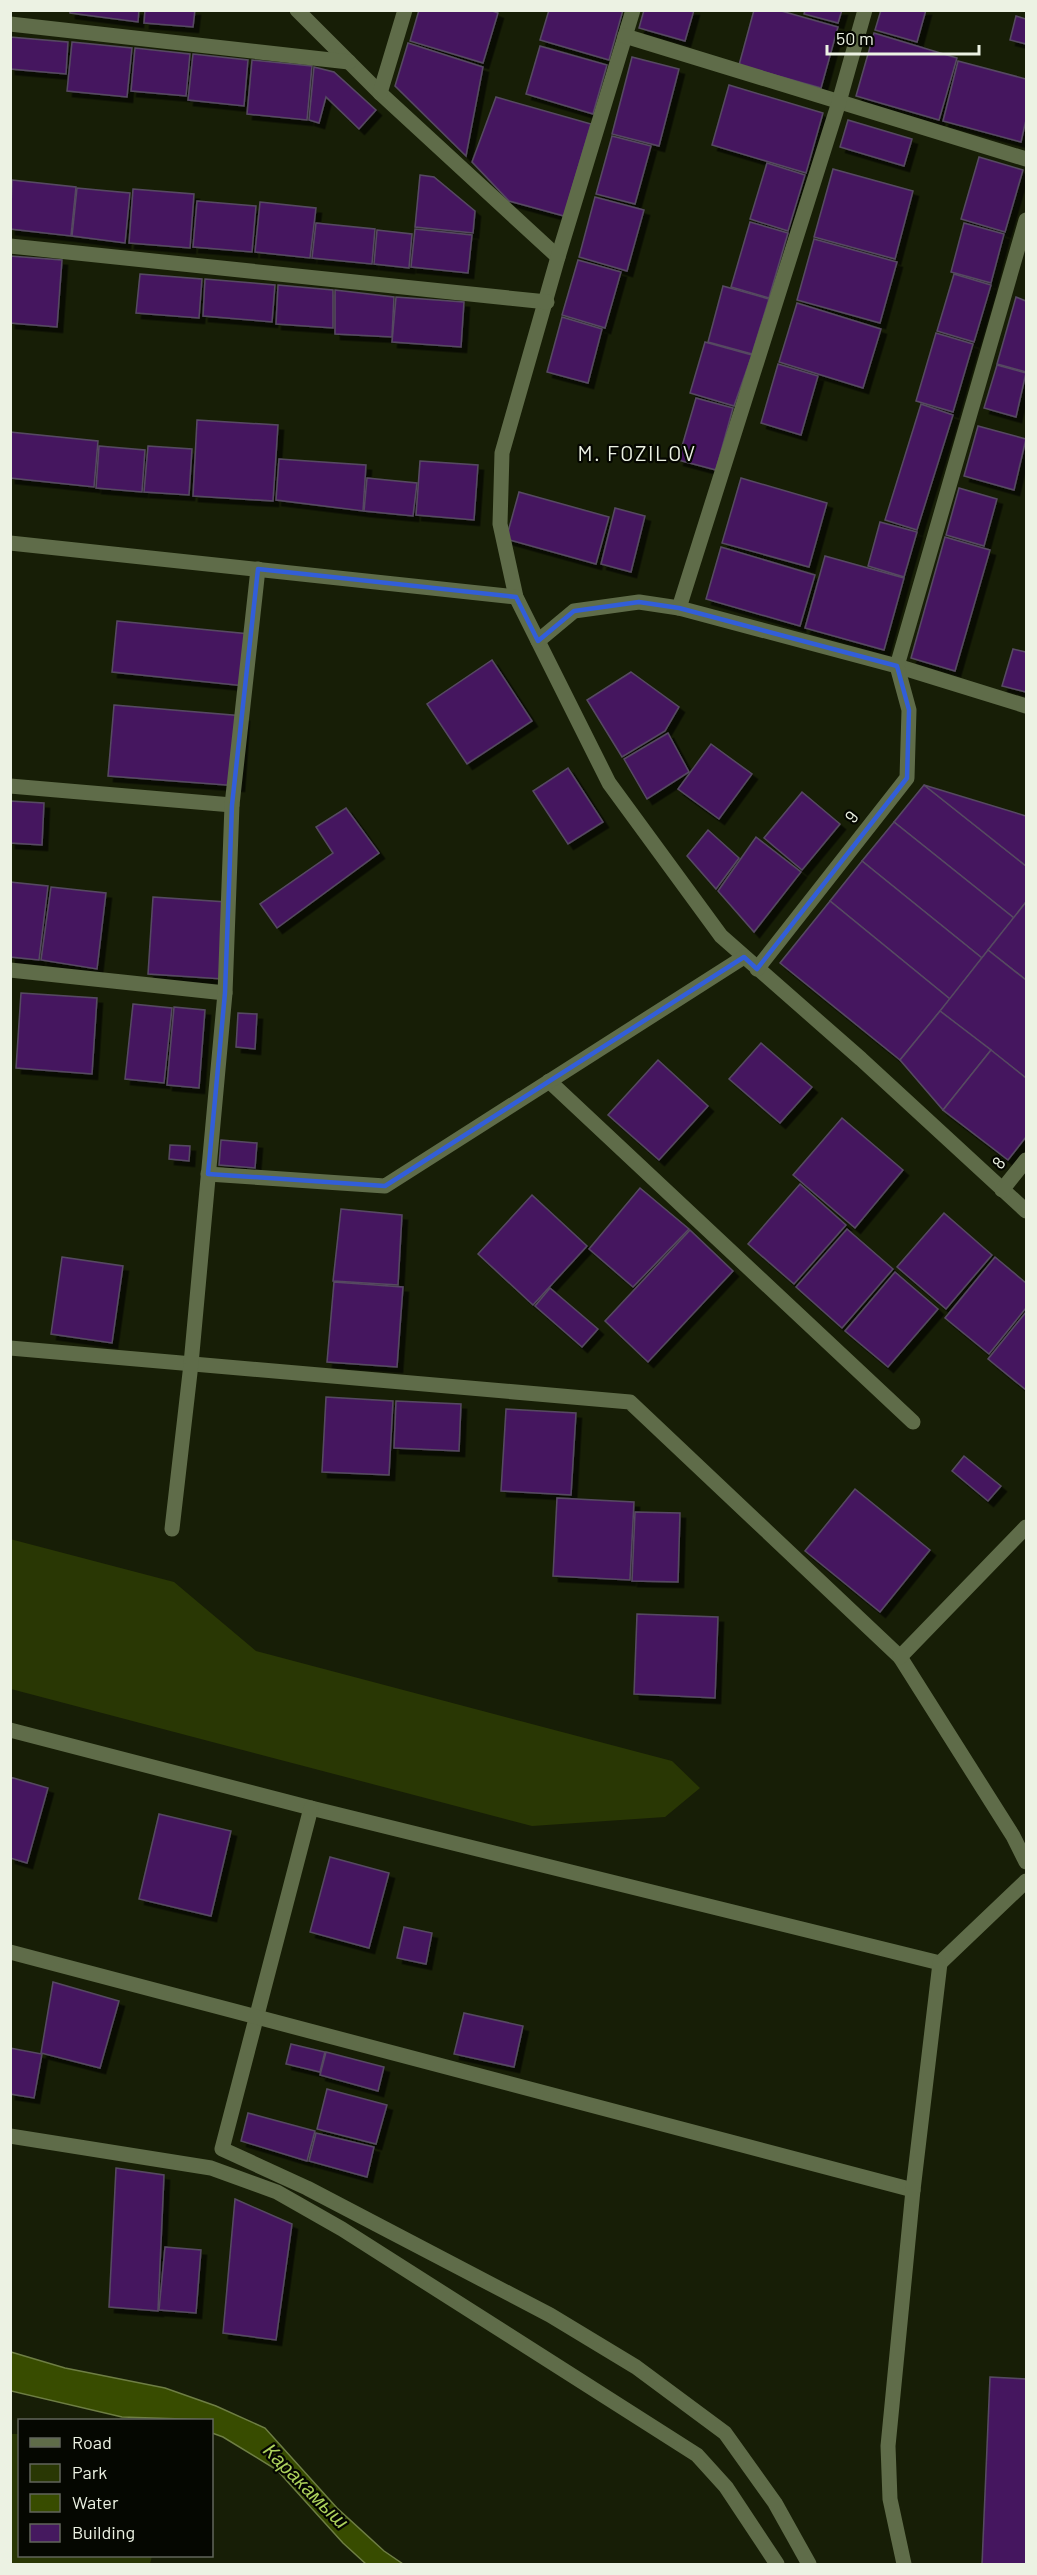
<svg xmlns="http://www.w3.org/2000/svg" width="1037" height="2575" font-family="Barlow,sans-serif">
<defs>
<filter id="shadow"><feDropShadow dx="5.5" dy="5.5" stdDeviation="0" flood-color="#0009"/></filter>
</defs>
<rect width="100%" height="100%" fill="#171e06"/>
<g fill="#293704">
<polygon points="10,1539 174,1582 256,1651 672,1761 700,1788 665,1817 532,1826 11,1689"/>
<polygon points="10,2434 19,2434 20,2556 152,2556 150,2564 11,2564"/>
</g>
<polygon fill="#384c00" stroke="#6e7e44" stroke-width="1.5" points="11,2352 65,2368 165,2388 216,2406 265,2428 337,2508 384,2551 403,2564 366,2564 343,2543 277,2470 223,2437 212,2433 212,2420 122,2417 11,2391"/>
<g fill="#45195f" stroke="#574a62" stroke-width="1.5" filter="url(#shadow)">
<polygon points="70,10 139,10 138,22 70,13"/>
<polygon points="145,10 195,10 193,27 144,23"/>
<polygon points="419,10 490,10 498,13 483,63 410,41"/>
<polygon points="549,10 623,10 609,60 540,40"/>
<polygon points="644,10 694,10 685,41 639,28"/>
<polygon points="754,10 778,10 838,27 821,88 739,65"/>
<polygon points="805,10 842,10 838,23 804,14"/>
<polygon points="881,10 926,10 917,42 875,30"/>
<polygon points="1016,16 1026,19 1026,44 1010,40"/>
<polygon points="874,33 957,58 939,120 856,96"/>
<polygon points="10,37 68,42 66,74 10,69"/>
<polygon points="72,42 132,48 127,97 67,91"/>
<polygon points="408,43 483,67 466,156 395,86"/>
<polygon points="540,46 607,65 593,114 526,94"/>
<polygon points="135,48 190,54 186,96 131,91"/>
<polygon points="193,54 248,60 244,106 188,100"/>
<polygon points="632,57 679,69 659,146 612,134"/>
<polygon points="252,60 312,66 307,120 247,114"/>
<polygon points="958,61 1026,79 1026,120 1021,142 943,121"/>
<polygon points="314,67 334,72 376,110 359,129 326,97 319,123 309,120"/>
<polygon points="729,85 823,113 806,173 712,145"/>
<polygon points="496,97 591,124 564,216 509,201 472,162"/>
<polygon points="848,120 912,139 904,166 840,147"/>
<polygon points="612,136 651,146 635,204 596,194"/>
<polygon points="979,157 1023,170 1005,232 961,219"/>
<polygon points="767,163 805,175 788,231 750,219"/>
<polygon points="833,169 913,191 895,259 814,237"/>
<polygon points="420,175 434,177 475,211 473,233 415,227"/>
<polygon points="12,180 76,187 71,236 10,229"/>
<polygon points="77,188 130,193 125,243 72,236"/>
<polygon points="133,189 194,194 190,248 129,243"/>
<polygon points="595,197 644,210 627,271 579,257"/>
<polygon points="197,201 256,206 252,252 193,247"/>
<polygon points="260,202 316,208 310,258 255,252"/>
<polygon points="750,222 788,233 769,298 731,287"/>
<polygon points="316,223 375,229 372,264 312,258"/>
<polygon points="964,223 1004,234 991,283 951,272"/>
<polygon points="415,229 472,235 468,273 411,267"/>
<polygon points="377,230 412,234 409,268 374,264"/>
<polygon points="814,239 897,262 880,323 797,300"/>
<polygon points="10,256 62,260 57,327 10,323"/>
<polygon points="578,260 621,272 605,328 562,315"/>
<polygon points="140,274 202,279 199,318 136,313"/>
<polygon points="954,274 991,285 974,342 937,331"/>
<polygon points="205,279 275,285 272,322 203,316"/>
<polygon points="278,285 333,290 333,328 276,324"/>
<polygon points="723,286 769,299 752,354 708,342"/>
<polygon points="335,290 394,297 392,337 335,334"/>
<polygon points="396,297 464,302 461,347 392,342"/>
<polygon points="1016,297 1026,301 1026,372 997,364"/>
<polygon points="797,303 881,329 863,388 779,362"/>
<polygon points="562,317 602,329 588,383 547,372"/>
<polygon points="936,333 973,344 953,412 916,401"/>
<polygon points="705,342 752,355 734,406 690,393"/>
<polygon points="778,364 818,376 801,435 761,423"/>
<polygon points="997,365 1026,373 1016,417 984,408"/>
<polygon points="696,398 733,408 716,470 678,460"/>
<polygon points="921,404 953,415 917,530 885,520"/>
<polygon points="197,420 278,425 273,501 193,496"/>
<polygon points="978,426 1026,439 1014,490 964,476"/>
<polygon points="10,432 98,441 94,487 10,478"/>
<polygon points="99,446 145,450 142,492 96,488"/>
<polygon points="148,446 192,449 189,495 144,492"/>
<polygon points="279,459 366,465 363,511 276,500"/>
<polygon points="420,461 478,465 474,520 416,515"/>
<polygon points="367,478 417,483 413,516 364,511"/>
<polygon points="741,478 827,503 809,567 722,543"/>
<polygon points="959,488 997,499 984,546 946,535"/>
<polygon points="519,492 609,517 596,564 506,539"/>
<polygon points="615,508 645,516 631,572 601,564"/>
<polygon points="880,522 917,532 904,577 868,566"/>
<polygon points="945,537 990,550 955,671 911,658"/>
<polygon points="721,547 815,575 800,626 706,599"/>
<polygon points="825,556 904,578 884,650 805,628"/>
<polygon points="117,621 250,634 245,686 112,672"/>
<polygon points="1013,649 1026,652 1026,692 1002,686"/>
<polygon points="492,660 532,721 467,764 427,704"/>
<polygon points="631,672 679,707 665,731 622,757 587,700"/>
<polygon points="114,705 244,716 239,786 108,776"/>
<polygon points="668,733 689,772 647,799 624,759"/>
<polygon points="711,744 752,774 719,819 678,789"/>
<polygon points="568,768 603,822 568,844 533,791"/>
<polygon points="924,785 1026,866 1026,902 1014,918 894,822"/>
<polygon points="924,785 1026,816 1026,866"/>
<polygon points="802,792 840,824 802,870 764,838"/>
<polygon points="10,801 44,803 42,845 10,843"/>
<polygon points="346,808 379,853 277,928 260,904 333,853 316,827"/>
<polygon points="894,822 1014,918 982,958 862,861"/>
<polygon points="708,830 739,858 716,889 687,856"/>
<polygon points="756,837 801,872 754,932 718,891"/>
<polygon points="862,861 982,958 950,999 830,901"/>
<polygon points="10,882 48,886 39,960 10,957"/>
<polygon points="51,887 106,893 97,969 41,960"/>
<polygon points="153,897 227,902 223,979 148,974"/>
<polygon points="830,901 950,999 900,1060 780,963"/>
<polygon points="1026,902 1026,980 988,950"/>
<polygon points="988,950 1026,980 1026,1078 940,1011"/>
<polygon points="21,993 97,998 92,1074 16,1068"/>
<polygon points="133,1004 172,1008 164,1083 125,1079"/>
<polygon points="174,1007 205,1010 199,1088 167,1085"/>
<polygon points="940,1011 991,1050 943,1110 900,1060"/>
<polygon points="238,1013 257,1014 255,1049 236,1047"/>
<polygon points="761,1043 812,1087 780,1123 729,1079"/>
<polygon points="991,1050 1026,1078 1026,1137 1008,1160 943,1110"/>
<polygon points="658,1060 708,1106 659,1160 608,1115"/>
<polygon points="842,1118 903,1170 855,1228 793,1175"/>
<polygon points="221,1140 257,1143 255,1168 219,1165"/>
<polygon points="170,1145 190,1146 189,1161 169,1159"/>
<polygon points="800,1184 846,1225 794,1284 748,1244"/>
<polygon points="640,1188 689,1229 633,1287 589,1249"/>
<polygon points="532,1195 587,1246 533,1305 478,1254"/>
<polygon points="341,1209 402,1215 398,1285 333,1281"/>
<polygon points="944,1213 992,1255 946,1309 897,1267"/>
<polygon points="847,1229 893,1269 842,1328 796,1287"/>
<polygon points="690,1230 733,1271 648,1362 605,1321"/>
<polygon points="62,1257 123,1266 112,1343 51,1334"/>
<polygon points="995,1257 1026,1283 1026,1308 989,1354 945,1318"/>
<polygon points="895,1272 938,1309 888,1367 845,1331"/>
<polygon points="334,1282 403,1287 397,1367 327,1362"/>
<polygon points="550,1288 598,1329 582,1347 535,1306"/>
<polygon points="1026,1312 1026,1390 988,1359"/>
<polygon points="326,1397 393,1401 389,1475 322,1472"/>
<polygon points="396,1401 461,1404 459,1451 394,1448"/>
<polygon points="506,1409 576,1413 571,1495 501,1491"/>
<polygon points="964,1456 1001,1486 988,1501 952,1471"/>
<polygon points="855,1489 930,1550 880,1612 805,1551"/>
<polygon points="557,1498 634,1502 630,1580 553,1576"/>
<polygon points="635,1512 680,1513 678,1582 632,1581"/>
<polygon points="637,1614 718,1617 715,1698 634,1694"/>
<polygon points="10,1777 48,1788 27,1863 10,1858"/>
<polygon points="159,1814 231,1831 211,1916 139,1899"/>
<polygon points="330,1857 389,1873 369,1948 310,1932"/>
<polygon points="404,1927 432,1933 426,1964 397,1958"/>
<polygon points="53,1982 119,2001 100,2068 41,2053"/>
<polygon points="464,2013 523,2026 514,2067 454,2054"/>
<polygon points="291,2044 325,2052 320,2072 286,2064"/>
<polygon points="10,2048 42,2054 34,2098 10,2094"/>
<polygon points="326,2052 384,2067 378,2091 320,2075"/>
<polygon points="327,2089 387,2105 376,2144 317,2129"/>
<polygon points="248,2113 315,2131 307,2161 241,2141"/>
<polygon points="316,2133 374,2147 367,2177 309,2161"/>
<polygon points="116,2168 164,2175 158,2311 109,2307"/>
<polygon points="235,2199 292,2224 276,2340 223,2333"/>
<polygon points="165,2247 201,2250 196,2313 159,2310"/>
<polygon points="990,2377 1026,2379 1026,2564 982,2564"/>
</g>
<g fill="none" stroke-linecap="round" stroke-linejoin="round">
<g stroke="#5f6c49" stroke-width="15">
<polyline points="297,10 380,93 558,257"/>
<polyline points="633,10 558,257 502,453 500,524 516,597 609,783 721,936 861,1059 1026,1211"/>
<polyline points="10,24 349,62"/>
<polyline points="625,36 1026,159"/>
<polyline points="380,93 405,10"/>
<polyline points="10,246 547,302"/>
<polyline points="10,543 516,597"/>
<polyline points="679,608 839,102 865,10"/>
<polyline points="538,641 574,611 639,602 679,608 897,666 1026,706"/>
<polyline points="10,786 232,805"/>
<polyline points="757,969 907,778 909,710 897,666 1026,220"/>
<polyline points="10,970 225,993"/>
<polyline points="549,1081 913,1422"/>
<polyline points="208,1174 385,1186 744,957"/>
<polyline points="1002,1190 1026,1160"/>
<polyline points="10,1348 630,1402 900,1657 1013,1836 1026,1862"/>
<polyline points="172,1529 191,1364 225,993 232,805 258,569"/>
<polyline points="900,1657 1026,1527"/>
<polyline points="10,1730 311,1808 940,1963 1026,1881"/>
<polyline points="311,1808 222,2149 307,2188 550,2315 636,2367 725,2433 775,2503 809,2564"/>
<polyline points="10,1952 913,2190"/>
<polyline points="10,2136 211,2168 277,2192 342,2229 697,2455 726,2487 777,2564"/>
<polyline points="904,2564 890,2499 888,2446 913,2190 940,1963"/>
</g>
</g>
<path fill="none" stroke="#325ed9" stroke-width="4.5" stroke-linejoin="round" d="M258,569L516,597L538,641L574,611L639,602L679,608L897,666L909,710L907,778L757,969L744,957L385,1186L208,1174L225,993L232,805Z"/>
<g text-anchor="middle" stroke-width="4.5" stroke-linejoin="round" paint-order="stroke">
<g font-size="18" fill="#ecf2e3" stroke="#050701">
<text transform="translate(852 817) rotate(-52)" y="6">9</text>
<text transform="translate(999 1163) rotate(-51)" y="6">8</text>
</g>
<g font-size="20" font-style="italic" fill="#acd15b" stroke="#050701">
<text transform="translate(306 2486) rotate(45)" y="7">Каракамыш</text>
</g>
<g font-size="21" letter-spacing="1.5" fill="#ecf2e3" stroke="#050701">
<text x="637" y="461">M. FOZILOV</text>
</g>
</g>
<rect width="1037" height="2575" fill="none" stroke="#ecf2e3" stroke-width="24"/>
<rect x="18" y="2419" width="195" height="138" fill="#050701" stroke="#61655b" stroke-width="1.5"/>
<rect x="30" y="2438" width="30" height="9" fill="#5f6c49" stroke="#61655b" stroke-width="1.5"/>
<text x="72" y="2449" font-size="18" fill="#ecf2e3">Road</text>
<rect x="30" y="2464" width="30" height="18" fill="#293704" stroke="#61655b" stroke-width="1.5"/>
<text x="72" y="2479" font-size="18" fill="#ecf2e3">Park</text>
<rect x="30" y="2494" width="30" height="18" fill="#384c00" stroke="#61655b" stroke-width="1.5"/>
<text x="72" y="2509" font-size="18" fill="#ecf2e3">Water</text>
<rect x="30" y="2524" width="30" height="18" fill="#45195f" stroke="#61655b" stroke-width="1.5"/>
<text x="72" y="2539" font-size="18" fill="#ecf2e3">Building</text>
<path d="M827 45v9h152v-9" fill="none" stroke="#ecf2e3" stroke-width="3"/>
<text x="836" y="45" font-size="18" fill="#ecf2e3" stroke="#050701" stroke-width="4.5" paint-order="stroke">50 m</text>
</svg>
